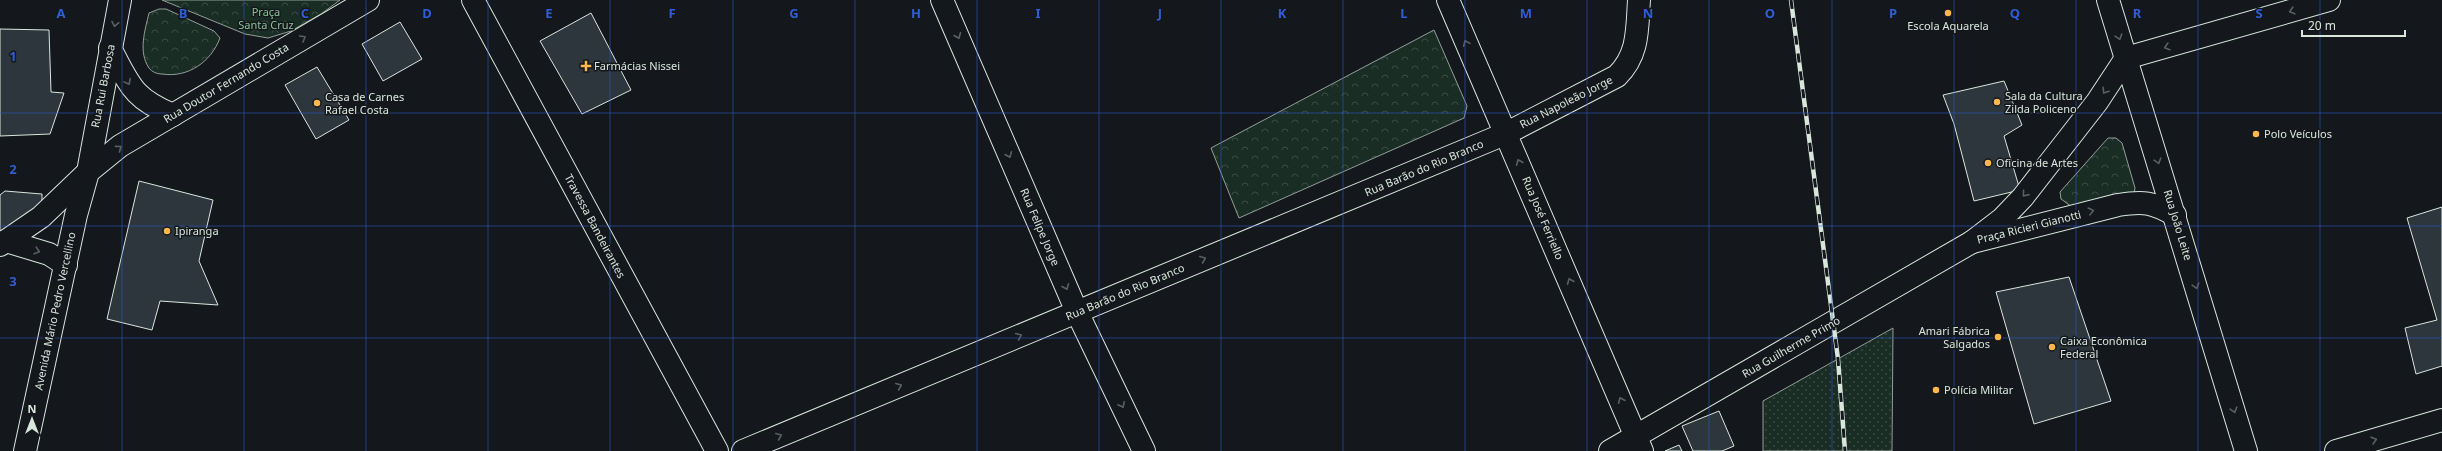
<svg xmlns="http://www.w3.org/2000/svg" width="2442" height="451" font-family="'Noto Sans',sans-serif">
<defs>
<pattern id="grass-dots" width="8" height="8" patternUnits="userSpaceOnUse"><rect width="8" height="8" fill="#1a2d24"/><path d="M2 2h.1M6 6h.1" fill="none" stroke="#3b4b43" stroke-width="1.8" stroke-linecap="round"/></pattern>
<pattern id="forest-crowns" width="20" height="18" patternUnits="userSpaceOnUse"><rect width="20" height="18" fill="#1a2d24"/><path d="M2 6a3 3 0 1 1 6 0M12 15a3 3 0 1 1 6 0" fill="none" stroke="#3b4b43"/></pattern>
</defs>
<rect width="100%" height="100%" fill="#14181c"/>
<polygon fill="url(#grass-dots)" stroke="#939e99" points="1893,328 1892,451 1763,451 1763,401"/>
<g fill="url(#forest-crowns)" stroke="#939e99">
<polygon points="162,0 340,0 321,14 291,31 268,38 245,34"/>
<path d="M159,9H166L214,31L220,38C211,62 188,78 162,74C157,74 152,72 149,68C138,52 145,30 149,13Z"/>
<polygon points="1434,30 1467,106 1464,118 1239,218 1211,148"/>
<polygon points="2108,138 2116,138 2122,143 2135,188 2134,194 2072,207 2061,199 2060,192"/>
</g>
<g fill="#2c363c" stroke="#d8e6dc">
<polygon points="591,13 631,90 582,114 540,41"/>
<polygon points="400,22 422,59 383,81 362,44"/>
<polygon points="0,29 49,30 51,92 64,93 50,134 0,136"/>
<polygon points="317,67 349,120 316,139 285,85"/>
<polygon points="2004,81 2022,125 2004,136 2020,190 1974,201 1954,124 1943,95"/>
<polygon points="139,181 213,200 199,261 218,305 160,301 152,330 107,319"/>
<polygon points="5,191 42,194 42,206 0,236 0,195"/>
<polygon points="2442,207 2442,366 2416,374 2405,328 2437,320 2407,218"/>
<polygon points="2069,277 2111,401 2034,424 1996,292"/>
<polygon points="1719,411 1734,446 1722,451 1693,451 1682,426"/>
<polygon points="1679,445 1682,451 1665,451"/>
</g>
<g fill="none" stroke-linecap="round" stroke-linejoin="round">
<g stroke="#d8e6dc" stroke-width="24">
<g id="minor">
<polyline points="473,0 717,451"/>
<polyline points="942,0 1077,312 1144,451"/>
<polyline points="1448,0 1642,451"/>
<polyline points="2108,0 2246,451"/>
<path d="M1972,242L2118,205C2144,201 2152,202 2175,215"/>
<path d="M743,451L1507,133L1617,76C1639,54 1637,30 1639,0"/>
<polyline points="2336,451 2442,420"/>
</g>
</g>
<g stroke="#d8e6dc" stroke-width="24">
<g id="major">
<path d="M110,48C130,85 132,98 173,115"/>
<polyline points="6,241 49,254 66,265"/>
<polyline points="0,245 41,217 88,172 120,146 368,0"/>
<polyline points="25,451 76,215 88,172 120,0"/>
<polyline points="1610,451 1972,242 2002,219 2023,197 2097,102 2126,58 2329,0"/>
</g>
</g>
<use href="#minor" stroke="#14181c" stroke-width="22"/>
<use href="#major" stroke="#14181c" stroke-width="22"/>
<g stroke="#d8e6dc" stroke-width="4.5">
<polyline id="rail" points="1791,0 1838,359 1845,451"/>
</g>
<use href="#rail" stroke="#14181c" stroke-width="3" stroke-dasharray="9" stroke-linecap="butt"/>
</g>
<defs><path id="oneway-chevron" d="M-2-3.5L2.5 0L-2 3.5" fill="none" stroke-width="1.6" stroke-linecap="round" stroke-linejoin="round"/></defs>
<g stroke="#59605f">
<use href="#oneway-chevron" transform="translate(2292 11) rotate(164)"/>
<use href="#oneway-chevron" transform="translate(115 24) rotate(101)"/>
<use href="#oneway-chevron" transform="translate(958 36) rotate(67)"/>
<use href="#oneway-chevron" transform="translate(2119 37) rotate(72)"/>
<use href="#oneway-chevron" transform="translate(303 38) rotate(-30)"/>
<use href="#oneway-chevron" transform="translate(1466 43) rotate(-114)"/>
<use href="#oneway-chevron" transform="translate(2167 47) rotate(164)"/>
<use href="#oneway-chevron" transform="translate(128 82) rotate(62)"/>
<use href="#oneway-chevron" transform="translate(2105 91) rotate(123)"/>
<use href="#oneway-chevron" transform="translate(119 148) rotate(-36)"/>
<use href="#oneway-chevron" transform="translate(1009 155) rotate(67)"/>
<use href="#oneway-chevron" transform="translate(2158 161) rotate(73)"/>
<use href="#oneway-chevron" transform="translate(1519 162) rotate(-113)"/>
<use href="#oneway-chevron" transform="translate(2025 194) rotate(129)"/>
<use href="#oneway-chevron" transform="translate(2091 211) rotate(-14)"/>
<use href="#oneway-chevron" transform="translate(37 251) rotate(17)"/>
<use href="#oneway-chevron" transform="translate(1203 259) rotate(-23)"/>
<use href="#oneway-chevron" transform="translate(1570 281) rotate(-113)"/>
<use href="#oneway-chevron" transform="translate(2196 286) rotate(73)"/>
<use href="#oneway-chevron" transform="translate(1066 287) rotate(67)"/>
<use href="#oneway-chevron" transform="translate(1019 336) rotate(-23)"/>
<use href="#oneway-chevron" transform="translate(899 386) rotate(-23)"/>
<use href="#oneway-chevron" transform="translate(1621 400) rotate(-113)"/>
<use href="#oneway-chevron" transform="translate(1122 405) rotate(64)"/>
<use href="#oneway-chevron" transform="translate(2234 410) rotate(73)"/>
<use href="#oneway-chevron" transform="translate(779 436) rotate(-23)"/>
<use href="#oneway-chevron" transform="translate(2374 440) rotate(-16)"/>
</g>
<path fill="none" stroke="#305dd8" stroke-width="1" stroke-opacity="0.55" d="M122,0V451M244,0V451M366,0V451M488,0V451M610,0V451M733,0V451M855,0V451M977,0V451M1099,0V451M1221,0V451M1343,0V451M1465,0V451M1587,0V451M1709,0V451M1832,0V451M1954,0V451M2076,0V451M2198,0V451M2320,0V451M0,113H2442M0,226H2442M0,338H2442"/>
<g fill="#ffb74d" stroke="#14181c" stroke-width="1.5">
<circle cx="1948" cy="13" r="4"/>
<path d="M584 60h4v4h4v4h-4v4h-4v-4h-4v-4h4z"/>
<circle cx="1997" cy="102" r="4"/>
<circle cx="317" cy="103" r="4"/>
<circle cx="2256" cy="134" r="4"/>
<circle cx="1988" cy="163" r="4"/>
<circle cx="167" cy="231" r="4"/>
<circle cx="1998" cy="337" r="4"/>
<circle cx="2052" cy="347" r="4"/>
<circle cx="1936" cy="390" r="4"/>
</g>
<g text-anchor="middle" stroke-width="3" stroke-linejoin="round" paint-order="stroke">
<g font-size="11" fill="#8ac095" stroke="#14181c">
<text x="266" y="16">Praça<tspan x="266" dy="13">Santa Cruz</tspan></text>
</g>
<g font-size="11" fill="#d8e6dc" stroke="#14181c" text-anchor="start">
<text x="1948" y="30" text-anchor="middle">Escola Aquarela</text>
<text x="594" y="70">Farmácias Nissei</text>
<text x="2005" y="100">Sala da Cultura<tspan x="2005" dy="13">Zilda Policeno</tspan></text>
<text x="325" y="101">Casa de Carnes<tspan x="325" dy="13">Rafael Costa</tspan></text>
<text x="2264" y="138">Polo Veículos</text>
<text x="1996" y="167">Oficina de Artes</text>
<text x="175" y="235">Ipiranga</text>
<text x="1990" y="335" text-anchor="end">Amari Fábrica<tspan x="1990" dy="13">Salgados</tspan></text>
<text x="2060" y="345">Caixa Econômica<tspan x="2060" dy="13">Federal</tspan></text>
<text x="1944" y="394">Polícia Militar</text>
</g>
<g font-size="11" fill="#d8e6dc" stroke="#14181c">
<text transform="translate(226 83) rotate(-31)" y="4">Rua Doutor Fernando Costa</text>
<text transform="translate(103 86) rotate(-79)" y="4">Rua Rui Barbosa</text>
<text transform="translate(1566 102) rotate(-27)" y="4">Rua Napoleão Jorge</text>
<text transform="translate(1424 168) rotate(-23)" y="4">Rua Barão do Rio Branco</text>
<text transform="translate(1543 218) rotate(67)" y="4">Rua José Ferriello</text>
<text transform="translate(2178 225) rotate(73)" y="4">Rua João Leite</text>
<text transform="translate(595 226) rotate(62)" y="4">Travessa Bandeirantes</text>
<text transform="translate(1040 227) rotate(67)" y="4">Rua Felipe Jorge</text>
<text transform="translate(2029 227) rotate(-14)" y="4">Praça Ricieri Gianotti</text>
<text transform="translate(1125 292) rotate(-23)" y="4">Rua Barão do Rio Branco</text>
<text transform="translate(55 311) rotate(-78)" y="4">Avenida Mário Pedro Vercellino</text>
<text transform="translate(1791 347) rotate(-30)" y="4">Rua Guilherme Primo</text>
</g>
</g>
<g font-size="13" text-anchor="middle" font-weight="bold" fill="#305dd8" stroke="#14181c" stroke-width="3" stroke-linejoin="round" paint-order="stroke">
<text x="61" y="18">A</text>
<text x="183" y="18">B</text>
<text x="305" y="18">C</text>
<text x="427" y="18">D</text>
<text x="549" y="18">E</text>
<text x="672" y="18">F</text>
<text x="794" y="18">G</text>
<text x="916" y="18">H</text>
<text x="1038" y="18">I</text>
<text x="1160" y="18">J</text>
<text x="1282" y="18">K</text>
<text x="1404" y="18">L</text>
<text x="1526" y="18">M</text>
<text x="1648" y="18">N</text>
<text x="1770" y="18">O</text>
<text x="1893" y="18">P</text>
<text x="2015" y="18">Q</text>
<text x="2137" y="18">R</text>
<text x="2259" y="18">S</text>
<text x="13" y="61">1</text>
<text x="13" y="174">2</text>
<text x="13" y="286">3</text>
</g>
<g transform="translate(32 419)" stroke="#14181c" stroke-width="3" paint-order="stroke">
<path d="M0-3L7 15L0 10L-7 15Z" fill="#d8e6dc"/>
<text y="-6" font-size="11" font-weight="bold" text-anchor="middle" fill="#d8e6dc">N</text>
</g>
<path d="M2302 30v6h103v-6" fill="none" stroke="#d8e6dc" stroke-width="2"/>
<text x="2308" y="30" font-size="12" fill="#d8e6dc" stroke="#14181c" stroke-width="3" paint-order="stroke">20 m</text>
</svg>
